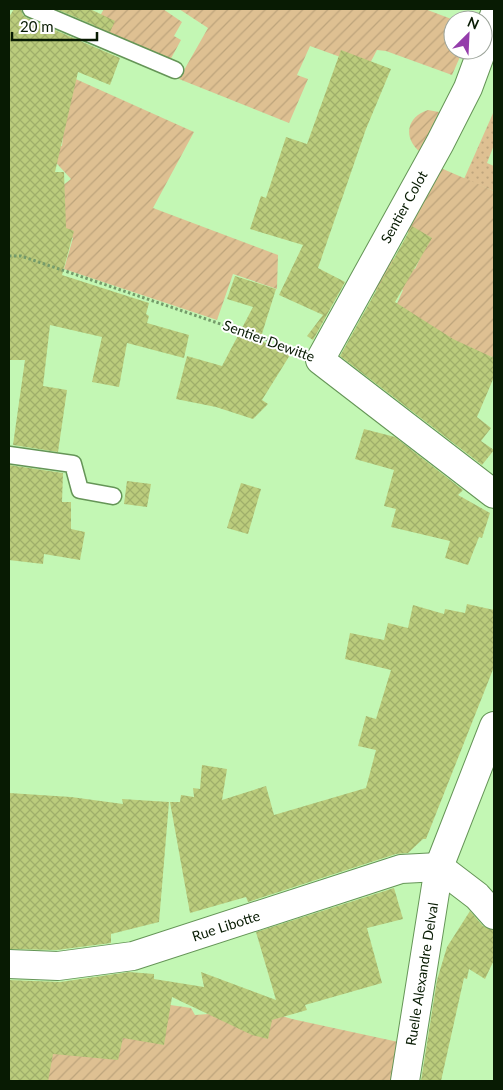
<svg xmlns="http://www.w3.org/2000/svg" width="503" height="1090" font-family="Lato,sans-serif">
<defs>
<pattern id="grass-dots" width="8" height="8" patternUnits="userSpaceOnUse" patternTransform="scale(1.25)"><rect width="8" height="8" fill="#dec092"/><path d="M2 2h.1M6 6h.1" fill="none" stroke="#bda47c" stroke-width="1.8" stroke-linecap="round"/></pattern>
<pattern id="garden-furrows" width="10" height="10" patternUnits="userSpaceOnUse" patternTransform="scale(1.25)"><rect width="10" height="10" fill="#dec092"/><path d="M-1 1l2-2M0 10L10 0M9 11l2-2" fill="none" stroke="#bda47c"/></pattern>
<pattern id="building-cross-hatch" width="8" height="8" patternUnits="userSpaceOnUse" patternTransform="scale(1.25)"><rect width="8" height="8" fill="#bbcc7c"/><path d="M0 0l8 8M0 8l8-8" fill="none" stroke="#9faf6a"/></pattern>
</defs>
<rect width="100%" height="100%" fill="#c3f7b4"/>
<polygon fill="url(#grass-dots)" points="494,111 494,145 487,163 494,166 494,191 464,179"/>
<g fill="url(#garden-furrows)">
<polygon points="104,9 163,9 182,22 174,36 181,40 168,64 91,31"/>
<polygon points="179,9 425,9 454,20 453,50 463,50 452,75 386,51 377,50 368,67 310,46 297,75 308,79 289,123 179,79 208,28"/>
<polygon points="69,76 194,132 153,208 278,255 277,289 233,274 217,320 64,269 73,238 56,231 62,186 71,179 48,154 51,143 62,146"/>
<path d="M428,110L439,112L420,152C403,138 406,117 428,110Z"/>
<polygon points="443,169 494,191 494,358 490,356 487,361 395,308 403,290 393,283 386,295 374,289 390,258 415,269 428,241 403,230 435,170"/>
<polygon points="207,993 292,1019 403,1043 396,1081 34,1081 34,1060 15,1036 9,1036 9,1019 34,1021 150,1002 191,1008 195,1015 208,1014"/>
</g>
<g fill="url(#building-cross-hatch)">
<polygon points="14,9 21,9 23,15 27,18 120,58 110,85 78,72 55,172 64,172 66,228 74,231 62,275 149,303 146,314 149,316 147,323 189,335 184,358 127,343 119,387 92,382 102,337 50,325 43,386 67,390 58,452 13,445 25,360 9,360 9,17"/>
<polygon points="56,9 90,9 115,21 110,32"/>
<polygon points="341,50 391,69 366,129 318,268 345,282 313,340 307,336 323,315 279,295 303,245 250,229 261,196 266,198 286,137 307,144"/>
<polygon points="412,226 432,238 395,302 453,339 494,358 494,377 477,417 491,428 481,441 494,450 482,465 340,356"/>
<polygon points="235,276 276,289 260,340 290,355 262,400 268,404 253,419 216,407 176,399 187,356 222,366 253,307 227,299"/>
<polygon points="364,429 395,437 463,490 458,495 490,513 482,538 479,537 468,565 445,558 450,541 391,527 396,509 384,506 394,470 355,459"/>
<polygon points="9,465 63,473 62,502 71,502 71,529 85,532 80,560 44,554 43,564 9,560"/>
<polygon points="127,481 151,484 147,507 124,504"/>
<polygon points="241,483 261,489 248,534 227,528"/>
<polygon points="467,604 494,610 494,667 426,839 423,839 408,853 396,854 248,902 246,897 190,913 170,802 180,802 181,795 194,797 193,788 200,789 202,765 227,769 222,800 266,786 274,815 366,788 376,750 358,746 366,716 376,719 391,670 345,659 350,633 384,640 388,623 408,628 413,605 444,614 445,609 465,613"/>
<polygon points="9,793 71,797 123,804 122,799 169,802 159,922 111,934 111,943 57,950 9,949"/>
<polygon points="394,888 403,919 367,928 382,983 305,1005 307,1010 272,1020 268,1039 252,1035 172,997 164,1045 123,1038 118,1060 53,1054 48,1081 9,1081 9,980 60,982 129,972 154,974 154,979 204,987 201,972 276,1000 256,932"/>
<polygon points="470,911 483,926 494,930 494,960 485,979 469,969 467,979 464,978 441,1081 421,1081 437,980 447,947"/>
</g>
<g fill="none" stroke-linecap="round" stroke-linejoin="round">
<g stroke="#659557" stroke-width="19">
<g id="lane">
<polyline points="31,9 175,70"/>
<polyline points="9,455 73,464 80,490 113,496"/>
</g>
</g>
<g stroke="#659557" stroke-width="30">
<g id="street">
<polyline points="483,46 494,16"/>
<polyline points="482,50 468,88 440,143 320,360 494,494"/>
<polyline points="439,867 477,896 494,915"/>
<polyline points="9,964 58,966 133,956 401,869 439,867"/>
<polyline points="405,1081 439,867 494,726"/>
</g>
</g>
<polyline stroke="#749b6a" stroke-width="3" stroke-dasharray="2.5 2.5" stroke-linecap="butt" points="9,256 21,256 294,349"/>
<use href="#lane" stroke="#fff" stroke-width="16"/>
<use href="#street" stroke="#fff" stroke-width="28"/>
</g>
<g text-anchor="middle" stroke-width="4" stroke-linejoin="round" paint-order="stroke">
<g font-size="14" fill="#081b03" stroke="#fff">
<text transform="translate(404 207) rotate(-61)" y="5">Sentier Colot</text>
<text transform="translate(269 341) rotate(20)" y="5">Sentier Dewitte</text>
<text transform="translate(226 926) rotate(-18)" y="5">Rue Libotte</text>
<text transform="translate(422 974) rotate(-81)" y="5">Ruelle Alexandre Delval</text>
</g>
</g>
<rect width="503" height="1090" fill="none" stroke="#081b03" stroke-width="20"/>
<g transform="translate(468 35) rotate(24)"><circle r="24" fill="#ffffff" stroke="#9ca49a"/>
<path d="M0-4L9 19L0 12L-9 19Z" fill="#943dab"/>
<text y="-8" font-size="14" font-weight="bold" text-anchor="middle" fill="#081b03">N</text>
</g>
<path d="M12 32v8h85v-8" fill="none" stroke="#081b03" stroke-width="2.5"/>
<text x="20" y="32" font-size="15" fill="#081b03" stroke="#ffffff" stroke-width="4" paint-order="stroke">20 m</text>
</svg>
